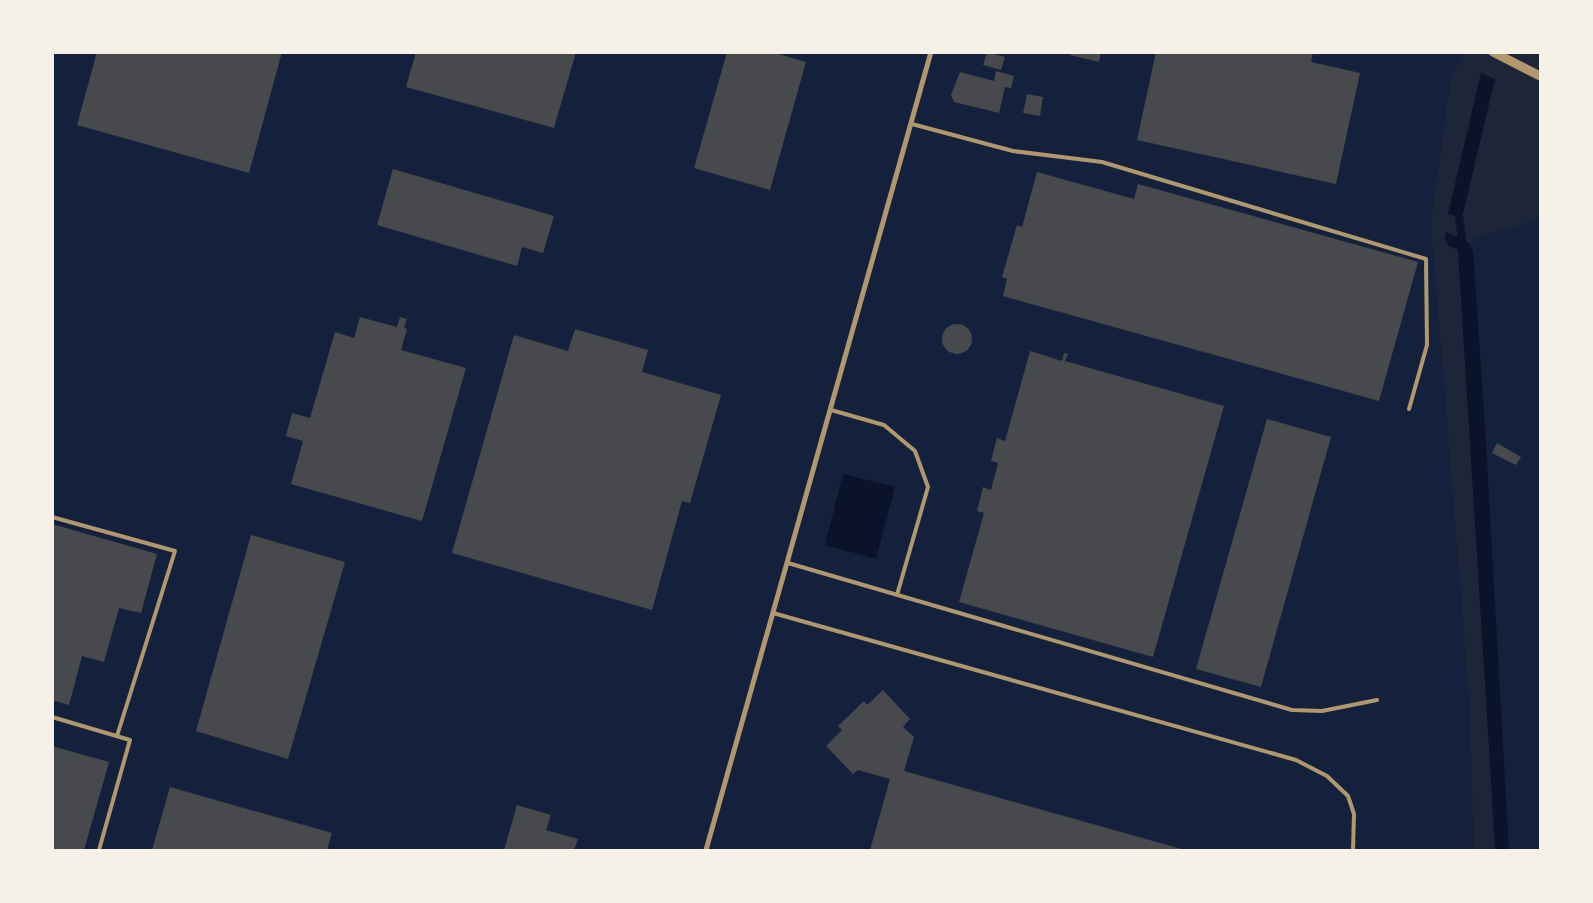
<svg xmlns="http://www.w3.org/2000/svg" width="1593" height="903" font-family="Ubuntu,sans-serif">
<rect width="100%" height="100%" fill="#14213d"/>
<polygon fill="#1d2539" points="1466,53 1540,53 1540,219 1483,235 1469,243 1446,232 1449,246 1457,249 1458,252 1491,780 1495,850 1474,850 1469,696 1431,222 1451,77"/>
<g fill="#0b132b">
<polygon points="1481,73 1495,79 1462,218 1448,214"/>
<polygon points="1446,232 1469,243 1473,251 1485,427 1509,850 1495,850 1491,780 1458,252 1457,249 1449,246 1445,240"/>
<polygon points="843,474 895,487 876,559 825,545"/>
</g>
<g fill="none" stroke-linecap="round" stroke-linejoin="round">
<polyline stroke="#0b132b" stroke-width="8" points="1458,208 1463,249"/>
</g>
<g fill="#48494c">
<polygon points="97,52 282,52 249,173 77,125"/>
<polygon points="416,52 576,52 554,128 406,87"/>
<polygon points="727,52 772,52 806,62 770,190 694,168"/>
<polygon points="987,52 1005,57 1001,70 983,65"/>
<polygon points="1071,52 1101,52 1099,62 1070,55"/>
<polygon points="1156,52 1313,52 1311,62 1360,73 1336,184 1137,140"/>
<polygon points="996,71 1014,76 1011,88 1005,87 999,113 954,102 951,95 960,72 994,81"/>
<polygon points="1027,94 1043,97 1040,116 1023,113"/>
<polygon points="393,169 554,216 543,253 522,247 517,266 377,225"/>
<polygon points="1037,172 1134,199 1138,184 1418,262 1379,401 1003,296 1007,279 1002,277 1017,225 1022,227"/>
<polygon points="360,317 397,327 400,317 407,319 404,328 407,329 401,350 466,368 422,521 291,484 303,441 286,436 292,413 310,418 335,332 354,338"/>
<circle cx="957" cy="339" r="15"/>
<polygon points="575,329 648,350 642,372 721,395 690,503 682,501 652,610 452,553 514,335 568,351"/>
<polygon points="1030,351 1062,361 1064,353 1068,354 1065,361 1224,406 1153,657 959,602 984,513 977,511 983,487 991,490 998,463 991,461 997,438 1005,441"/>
<polygon points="1267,419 1331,437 1261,687 1196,669"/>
<polygon points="1497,443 1521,457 1516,465 1492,453"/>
<polygon points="52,524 157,554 141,613 119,608 104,662 82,656 69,705 52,700"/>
<polygon points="251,535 345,562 288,759 196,731"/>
<polygon points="883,690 910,719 903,727 914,737 904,771 1185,850 870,850 890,779 858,770 853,774 826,746 842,730 838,726 864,701 867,705"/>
<polygon points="52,746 109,762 84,850 52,850"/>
<polygon points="170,787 332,833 327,850 152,850"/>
<polygon points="517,805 551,815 546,830 578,839 574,850 504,850"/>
</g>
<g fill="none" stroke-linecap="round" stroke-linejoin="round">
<g stroke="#b1986c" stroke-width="4">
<polyline points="912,124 1013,151 1102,162 1426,259 1427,345 1409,409"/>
<polyline points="831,410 884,425 915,451 928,487 897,595"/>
<polyline points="52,517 175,551 117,736"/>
<polyline points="788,563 1292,710 1322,711 1377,700"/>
<polyline points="773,613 1296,760 1327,776 1348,796 1354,814 1353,850"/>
<polyline points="52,717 130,740 99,850"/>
</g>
<polyline stroke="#b1986c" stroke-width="5" points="706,850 931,52"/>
<polyline stroke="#b1986c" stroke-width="9" points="1493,52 1540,76"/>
</g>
<rect width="1593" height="903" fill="none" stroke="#f6f1e7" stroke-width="108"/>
</svg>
